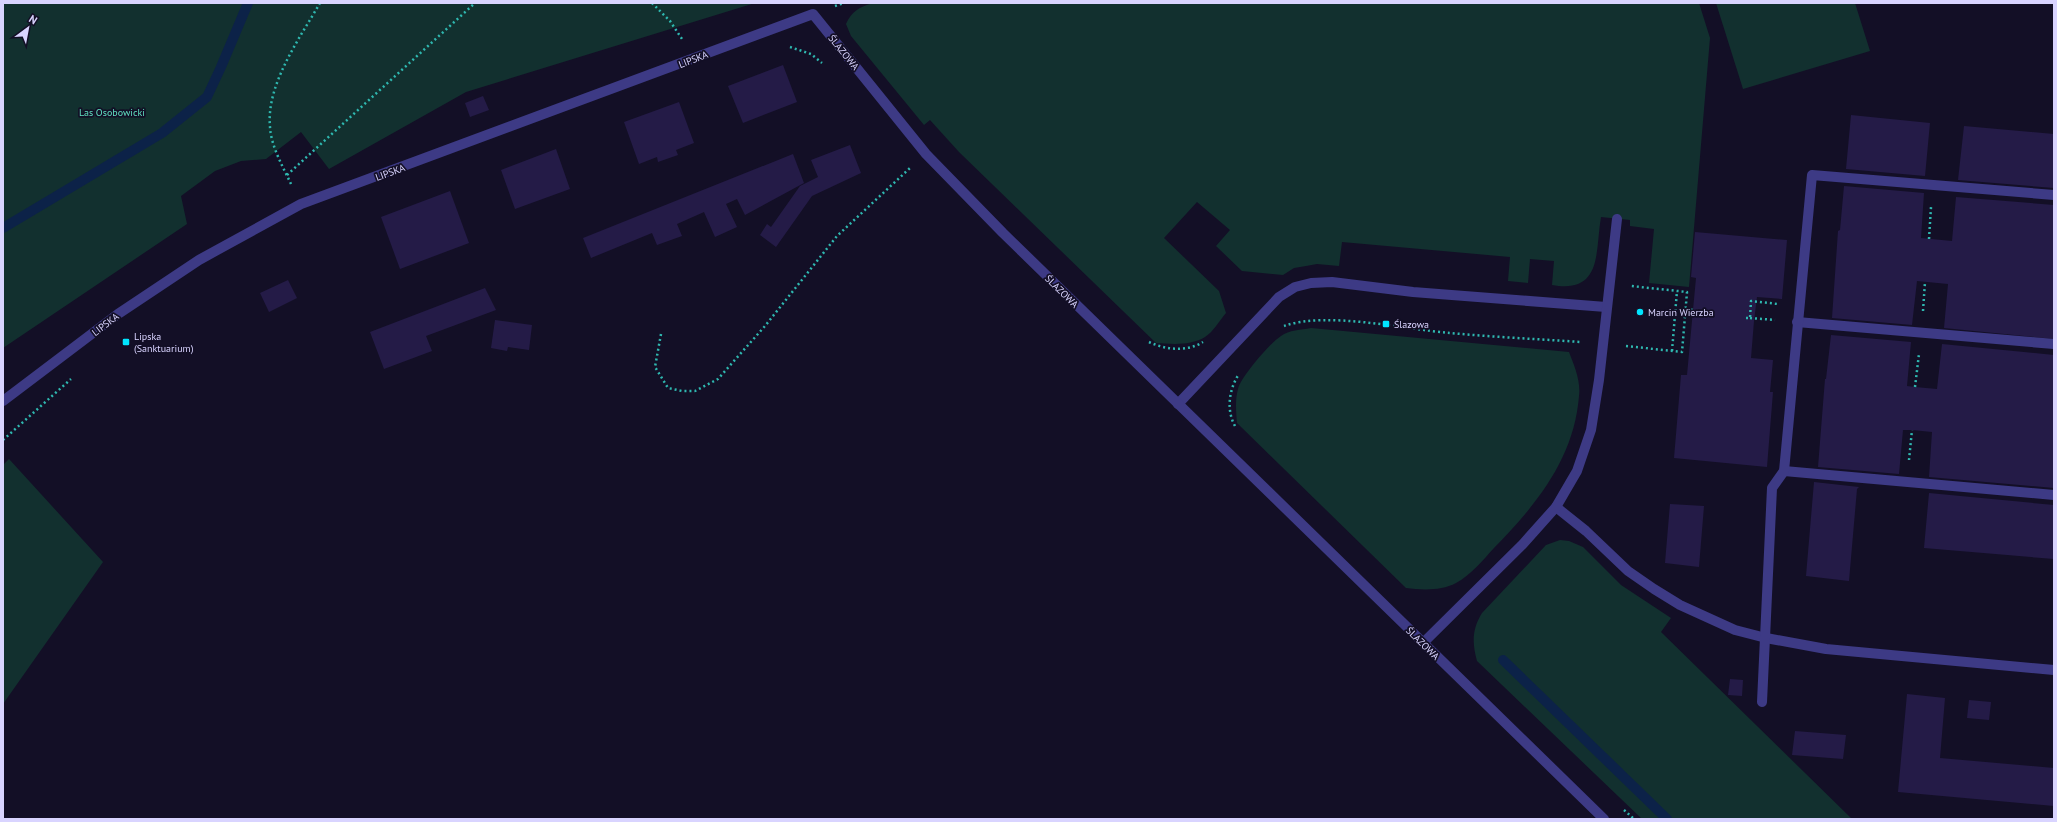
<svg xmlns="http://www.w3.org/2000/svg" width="2057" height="822" font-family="'PT Sans',sans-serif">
<rect width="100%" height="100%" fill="#130f26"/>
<g fill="#12302f">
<polygon points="3,3 755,3 466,92 329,169 301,132 266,159 241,161 215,171 181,196 187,224 3,348"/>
<path d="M873,3H1699L1710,38L1689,287L1649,283L1654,229L1630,226V220L1601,217C1595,251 1603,294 1552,285L1554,261L1530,259L1528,283L1508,281L1510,257L1342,242L1339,266L1317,264L1306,266L1294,268L1283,275L1242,271L1216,246L1230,230L1197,202L1164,238L1219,291L1226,313C1220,320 1213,332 1205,337C1190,346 1172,344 1156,343L959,152L930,120L924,125L851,36L846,24C852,11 859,7 873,3Z"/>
<polygon points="1716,3 1855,3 1870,51 1743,89"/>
<path d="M1311,328L1569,352C1574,365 1581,381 1579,396C1574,459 1536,505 1494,548C1483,560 1471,575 1456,583C1441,591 1422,590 1406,588L1237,423C1236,411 1235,400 1238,389C1241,377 1270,343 1281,336C1289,330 1301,330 1311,328Z"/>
<polygon points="9,459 103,562 3,704 3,465"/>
<path d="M1560,540L1569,541L1583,547L1621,585L1671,618L1661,632L1852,819H1642L1477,661C1472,643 1472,629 1482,613L1546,545Z"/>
</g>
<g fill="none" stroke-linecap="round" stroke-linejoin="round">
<g stroke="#0c2248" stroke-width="10">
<polyline points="3,228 162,133 207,97 221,67 248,3"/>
<polyline points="1503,660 1667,819"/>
</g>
</g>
<g fill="#241b47">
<polygon points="783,65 797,102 743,123 728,86"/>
<polygon points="483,96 489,110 470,117 465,103"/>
<polygon points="679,102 694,143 676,150 678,155 658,162 657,157 639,164 624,122"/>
<polygon points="1851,115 1930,123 1925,176 1846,169"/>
<polygon points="1964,126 2054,134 2054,188 1958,180"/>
<polygon points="850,145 861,173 812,196 776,247 760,235 767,224 771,227 800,186 818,177 811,160"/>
<polygon points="556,149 570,189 515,209 501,170"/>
<polygon points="793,154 804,183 745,215 737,199 726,204 737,227 715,237 704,212 677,224 682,236 657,245 652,233 591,258 583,238"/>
<polygon points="1844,186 1924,193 1921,238 1952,241 1956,197 2054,205 2054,339 1944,328 1948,284 1917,281 1912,325 1832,318 1838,231 1840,230"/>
<polygon points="450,191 469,243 400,269 381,217"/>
<polygon points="1695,232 1787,240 1782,299 1757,297 1754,321 1751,358 1773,360 1770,392 1773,392 1767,467 1674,458 1681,375 1687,375 1693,310 1696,278 1691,277"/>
<polygon points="288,280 297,298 269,312 260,293"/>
<polygon points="485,288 496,310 426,336 432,351 384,369 370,332"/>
<polygon points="495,320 532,325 529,350 508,347 507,351 491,348"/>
<polygon points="1831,335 1911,342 1907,386 1915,387 1937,389 1942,344 2054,355 2054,488 1929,477 1932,432 1912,430 1903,430 1899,474 1818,467 1825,379 1826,379"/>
<polygon points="1814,482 1859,487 1857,489 1849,581 1806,576"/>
<polygon points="1929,493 2054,505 2054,559 1924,548"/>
<polygon points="1670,504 1704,506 1699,567 1665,563"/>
<polygon points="1730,679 1743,680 1742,696 1728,695"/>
<polygon points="1907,694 1945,698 1940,758 2054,768 2054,806 1898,792"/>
<polygon points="1969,700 1991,702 1989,720 1967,718"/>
<polygon points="1795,731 1846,735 1843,759 1792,755"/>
</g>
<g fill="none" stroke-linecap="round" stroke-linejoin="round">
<g stroke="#2fb8b0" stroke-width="2.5" stroke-dasharray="2 3" stroke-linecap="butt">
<polyline points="652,3 670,21 682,39"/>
<polyline points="835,6 844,3"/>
<polyline points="790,47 811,54 822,63"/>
<polyline points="287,175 475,3"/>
<path d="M291,184C283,167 271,146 270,127C266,84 300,38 320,3"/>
<polyline points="1929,239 1931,207"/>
<polyline points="1686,309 1693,310"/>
<polyline points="1923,311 1925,282"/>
<polyline points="1746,318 1750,318 1751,301 1778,304"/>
<polyline points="1750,318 1775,320"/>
<path d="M1284,326C1327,311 1403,329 1450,333C1493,337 1537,339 1581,342"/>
<polyline points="661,334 655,367 668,388 682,391 695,391 718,379 765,326 837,236 910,168"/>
<path d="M1149,342C1166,350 1187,352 1203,342"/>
<polyline points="1626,346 1682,352 1687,292 1631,286"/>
<polyline points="1672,351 1677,291"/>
<polyline points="1915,387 1919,354"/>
<path d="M1235,426C1226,410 1229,389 1239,374"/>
<polyline points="3,440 71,379"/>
<polyline points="1909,460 1912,430"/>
<polyline points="1624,810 1634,819"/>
</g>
<g stroke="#3d3a85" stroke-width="10">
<polyline points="1797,322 2054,344"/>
<polyline points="1178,404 1279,297 1295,287 1311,283 1332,282 1413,292 1606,307"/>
<polyline points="1784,471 2054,495"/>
<polyline points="1556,507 1586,531 1628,571 1654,589 1680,605 1735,630 1766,638 1826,649 2054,670"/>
<polyline points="1423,643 1523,544 1556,507 1577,471 1591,430 1599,380 1617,219"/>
<polyline points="1762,702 1772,488 1784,471 1812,175 2054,195"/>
</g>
<polyline stroke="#3d3a85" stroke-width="10" points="3,401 118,314 199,260 301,204 813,14 926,154 1003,233 1604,819"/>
</g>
<g fill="#00e5ff" stroke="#130f26" stroke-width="1.5">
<circle cx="1640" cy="312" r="4"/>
<rect x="1382" y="320" width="8" height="8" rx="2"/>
<rect x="122" y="338" width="8" height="8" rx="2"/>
</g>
<g text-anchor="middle" stroke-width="3.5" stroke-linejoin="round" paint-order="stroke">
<g font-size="10" fill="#d9d4ff" stroke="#130f26">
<text transform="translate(844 52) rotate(51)" y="4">ŚLAZOWA</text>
<text transform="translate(693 59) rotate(-21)" y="4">LIPSKA</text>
<text transform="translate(390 172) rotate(-20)" y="4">LIPSKA</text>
<text transform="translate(1062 291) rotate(44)" y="4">ŚLAZOWA</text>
<text transform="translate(105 324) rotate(-37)" y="4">LIPSKA</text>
<text transform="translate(1423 643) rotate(44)" y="4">ŚLAZOWA</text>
</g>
<g font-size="10" fill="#5fe0c0" stroke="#130f26">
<text x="112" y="116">Las Osobowicki</text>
</g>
<g font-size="10" fill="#d9d4ff" stroke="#130f26" text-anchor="start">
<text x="1648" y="316">Marcin Wierzba</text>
<text x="1394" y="328">Ślazowa</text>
<text x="134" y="340">Lipska<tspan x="134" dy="12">(Sanktuarium)</tspan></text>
</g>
</g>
<rect width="2057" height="822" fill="none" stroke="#d9d4ff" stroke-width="8"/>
<g transform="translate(28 28) rotate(32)" stroke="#130f26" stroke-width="3" paint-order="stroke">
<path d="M0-3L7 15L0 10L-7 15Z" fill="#d9d4ff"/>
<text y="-6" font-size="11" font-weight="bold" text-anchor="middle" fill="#d9d4ff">N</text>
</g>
</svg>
